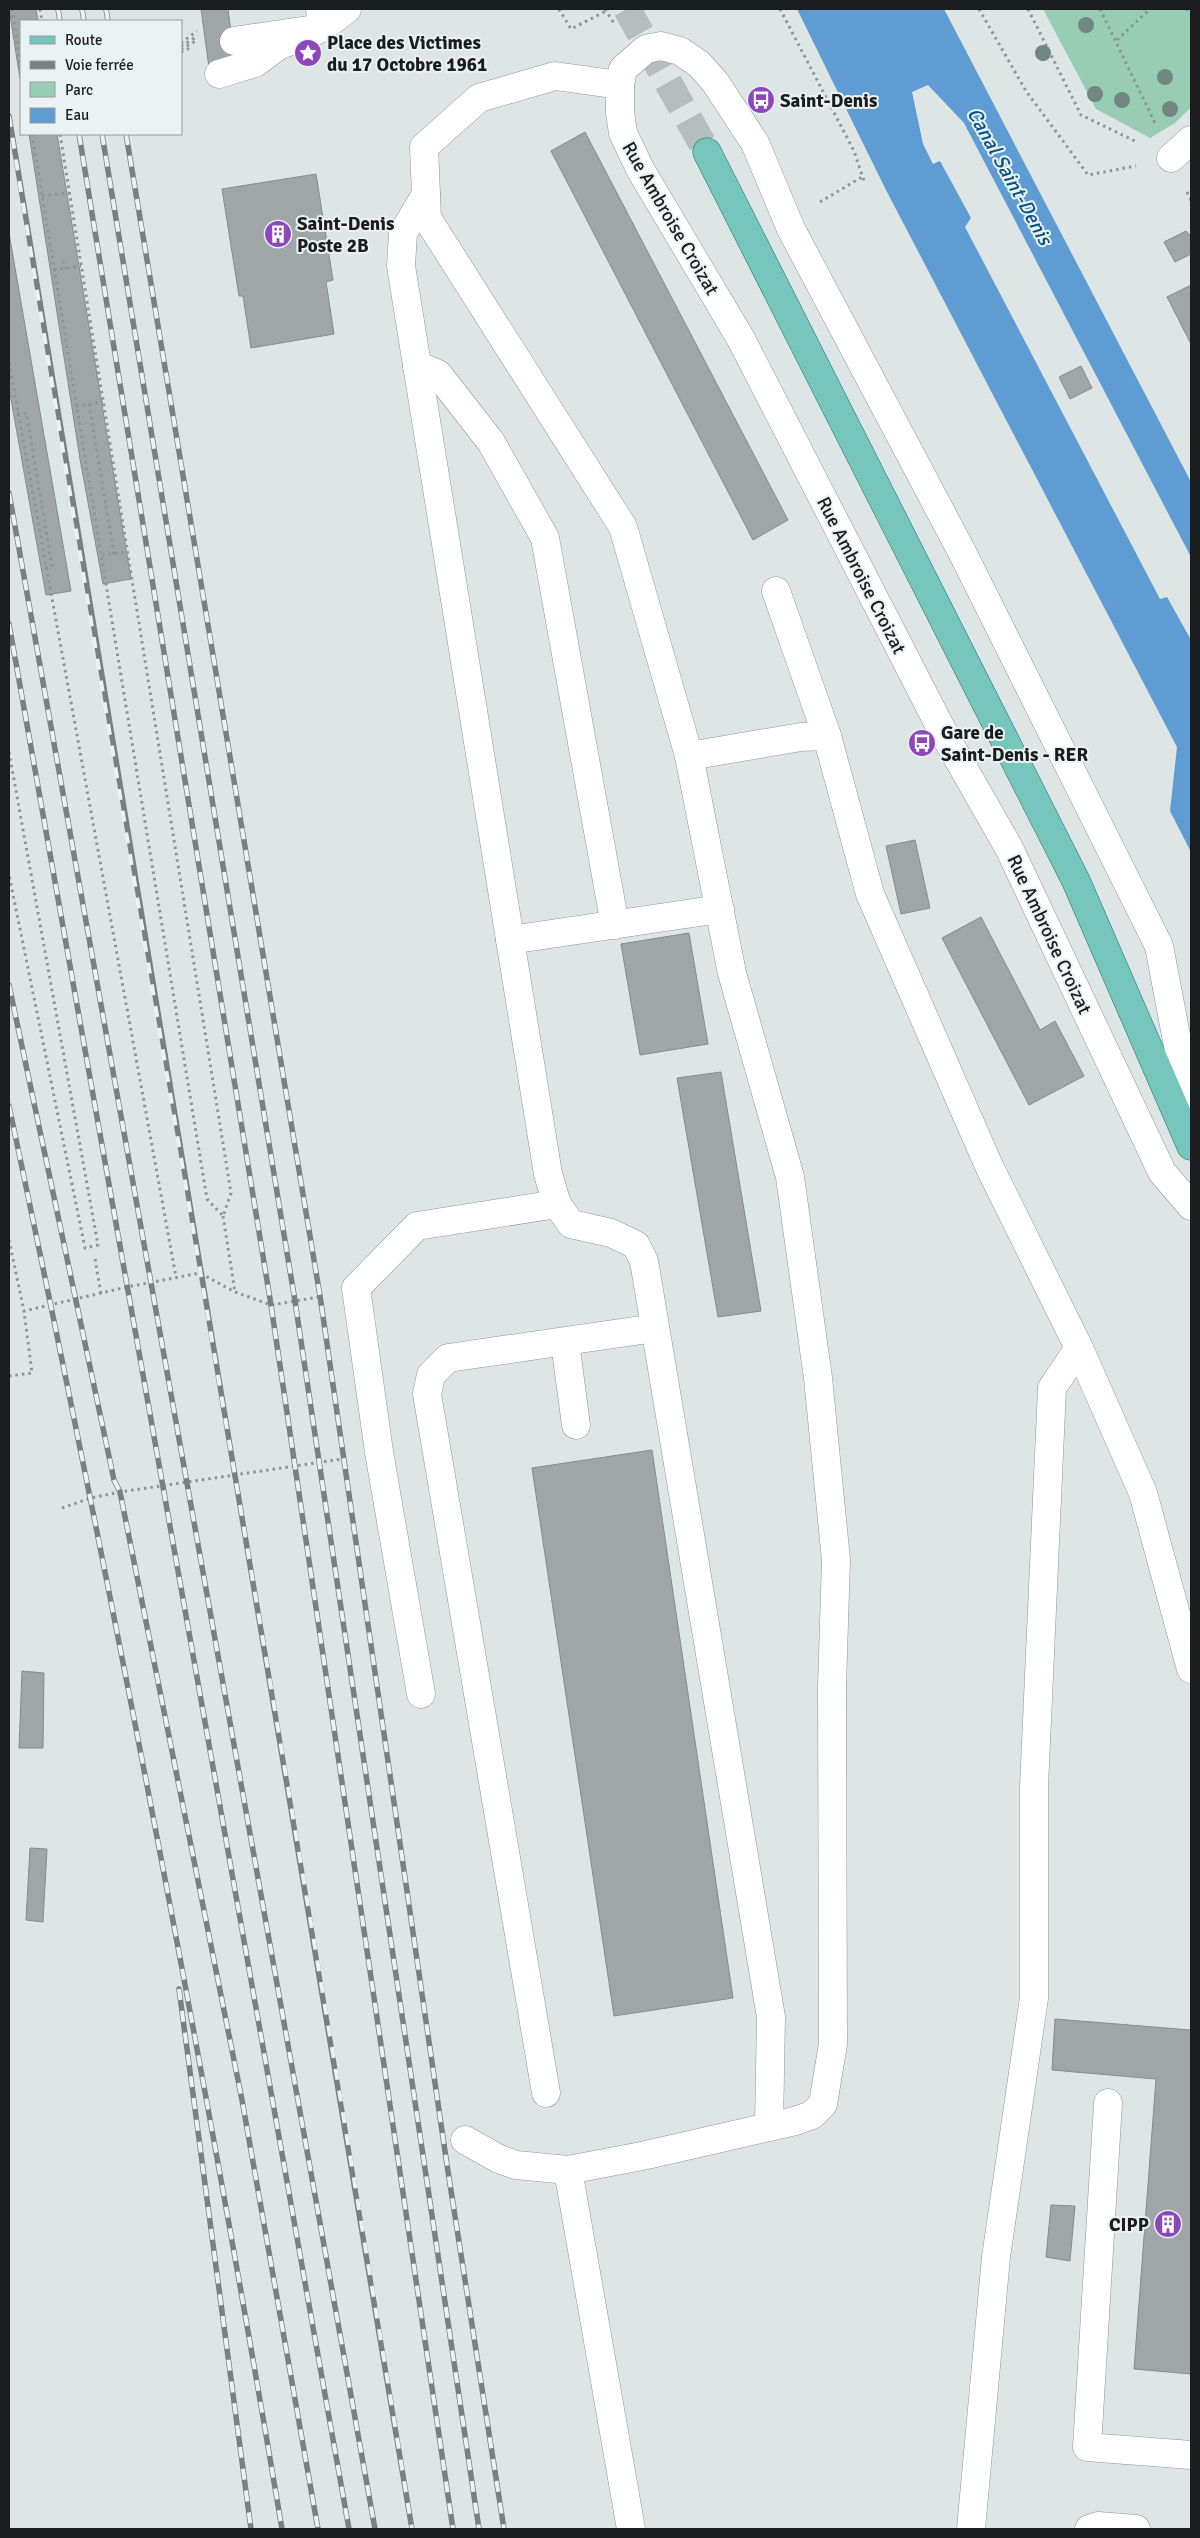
<svg xmlns="http://www.w3.org/2000/svg" width="1200" height="2538" font-family="Signika,sans-serif">
<rect width="100%" height="100%" fill="#dde5e5"/>
<polygon fill="#98cdb3" points="1043,9 1191,9 1191,107 1175,123 1150,138 1096,109"/>
<polygon fill="#5e9cd3" points="797,9 944,9 1191,482 1191,557 964,123 928,85 912,92 923,144 933,164 940,161 971,218 965,227 1160,599 1167,597 1191,640 1191,852 1170,811 1177,747 886,190"/>
<g fill="#a0a6a8" stroke="#858b8e">
<polygon points="9,9 36,9 38,21 21,21 21,85"/>
<polygon points="201,9 228,9 237,78 211,82"/>
<polygon points="585,132 788,520 753,540 551,151"/>
<polygon points="29,134 57,134 131,579 103,584 80,459"/>
<polygon points="316,174 333,280 326,282 334,334 251,348 243,296 239,296 222,189"/>
<polygon points="1186,231 1191,236 1191,254 1175,262 1164,242"/>
<polygon points="9,233 71,591 46,595 9,388"/>
<polygon points="1191,285 1191,344 1167,297"/>
<polygon points="1081,366 1092,388 1070,399 1059,377"/>
<polygon points="915,840 930,908 901,914 886,846"/>
<polygon points="981,917 1040,1030 1055,1021 1084,1076 1029,1105 942,938"/>
<polygon points="689,933 708,1044 640,1055 621,944"/>
<polygon points="721,1072 761,1311 718,1317 677,1078"/>
<polygon points="652,1450 733,1998 614,2016 532,1468"/>
<polygon points="22,1671 44,1673 43,1748 19,1748"/>
<polygon points="30,1848 47,1849 43,1922 26,1920"/>
<polygon points="1055,2019 1191,2030 1191,2374 1134,2369 1156,2079 1052,2070"/>
<polygon points="1051,2205 1075,2206 1070,2261 1046,2257"/>
</g>
<g fill="none" stroke-linecap="round" stroke-linejoin="round">
<polyline stroke="#b6bdbd" stroke-width="28" stroke-dasharray="28 14" stroke-linecap="butt" points="627,9 707,152"/>
<g stroke="#909697" stroke-width="29">
<g id="minor">
<polyline points="234,41 322,28 347,9"/>
<polyline points="219,74 255,63 278,46 322,28 320,9"/>
<polyline points="620,85 555,76 479,98 424,147 427,218 623,527 689,756"/>
<polyline points="1171,158 1191,140"/>
<polyline points="426,194 403,233 401,266 548,1174 557,1204 571,1224 611,1233 636,1245 644,1261 771,2017 769,2127"/>
<polyline points="417,365 438,374 491,442 545,538 615,925"/>
<polyline points="776,591 827,736 870,894 989,1166 1079,1348 1143,1493 1191,1669"/>
<polyline points="510,940 720,909"/>
<polyline points="1191,1114 1159,946 962,552 791,229 755,143 715,82 699,64 680,51 661,46 646,49 623,69 620,85 620,112 623,133 640,169 741,339 944,734 1009,848 1162,1172 1191,1206"/>
<polyline points="565,1342 576,1425"/>
<polyline points="421,1694 379,1452 356,1288 417,1226 557,1204"/>
<polyline points="546,2093 427,1394 431,1375 448,1358 655,1328"/>
<polyline points="1108,2103 1087,2447 1191,2455"/>
<polyline points="465,2140 499,2159 516,2165 568,2170 642,2156 795,2121 812,2115 823,2104 833,2044 832,1686 836,1560 818,1378 790,1177 732,973 689,756 801,737 827,736"/>
<polyline points="568,2170 631,2529"/>
<polyline points="971,2529 996,2257 1034,1998 1034,1787 1052,1388 1079,1348"/>
<polyline points="1089,2529 1098,2526 1136,2529"/>
</g>
</g>
<g stroke="#1c7269" stroke-width="29">
<polyline id="major" points="707,152 1076,881 1191,1146"/>
</g>
<g stroke="#8e9494" stroke-width="3" stroke-dasharray="2.5 4" stroke-linecap="butt">
<polyline points="12,9 21,70"/>
<polyline points="40,9 42,21"/>
<polyline points="559,9 571,29 606,11"/>
<polyline points="605,9 615,25"/>
<polyline points="780,9 854,151 864,181"/>
<polyline points="979,9 1026,91 1088,175 1136,166"/>
<polyline points="1028,9 1081,115 1137,142"/>
<polyline points="1100,9 1155,123"/>
<polyline points="1186,9 1191,14"/>
<polyline points="1117,40 1150,9"/>
<polyline points="181,43 197,31"/>
<polyline points="181,46 198,36"/>
<polyline points="181,49 196,41"/>
<polyline points="181,52 192,47"/>
<polyline points="32,134 207,1199 223,1216 231,1193 60,134"/>
<polyline points="1187,192 1191,200"/>
<polyline points="42,196 69,193"/>
<polyline points="820,202 862,177"/>
<polyline points="63,261 65,269"/>
<polyline points="54,270 81,266"/>
<polyline points="9,363 176,1277"/>
<polyline points="89,404 114,554"/>
<polyline points="76,406 103,402"/>
<polyline points="17,414 26,413 27,417 52,566 45,568"/>
<polyline points="102,555 128,552"/>
<polyline points="9,752 98,1245 85,1248 9,875"/>
<polyline points="223,1216 235,1292"/>
<polyline points="9,1240 24,1311 127,1287 200,1273 235,1292 271,1305 319,1297"/>
<polyline points="95,1259 101,1294"/>
<polyline points="9,1376 32,1373 24,1311"/>
<polyline points="62,1508 91,1498 120,1492 342,1459"/>
</g>
<use href="#minor" stroke="#fff" stroke-width="28"/>
<use href="#major" stroke="#77c6be" stroke-width="28"/>
<g stroke="#7a7f7f" stroke-width="5.5">
<g id="rail">
<polyline points="58,9 60,21"/>
<polyline points="82,9 84,21"/>
<polyline points="106,9 108,21"/>
<path d="M9,116C137,922 280,1724 412,2529"/>
<polyline points="79,134 271,1305 453,2529"/>
<polyline points="102,134 295,1301 479,2529"/>
<polyline points="126,134 320,1296 447,2165 504,2529"/>
<polyline points="9,493 375,2529"/>
<polyline points="9,624 349,2529"/>
<polyline points="9,985 114,1480 120,1492 242,2100 318,2529"/>
<path d="M9,1106C109,1578 202,2053 282,2529"/>
<polyline points="179,1989 251,2529"/>
</g>
</g>
<use href="#rail" stroke="#ebf2f3" stroke-width="4" stroke-dasharray="11" stroke-linecap="butt"/>
</g>
<g fill="#70887f">
<circle cx="1086" cy="25" r="8"/>
<circle cx="1043" cy="53" r="8"/>
<circle cx="1165" cy="77" r="8"/>
<circle cx="1095" cy="94" r="8"/>
<circle cx="1122" cy="100" r="8"/>
<circle cx="1170" cy="109" r="8"/>
</g>
<defs>
<g id="sight-disc" transform="scale(1.4375)"><circle r="9.5" fill="#8d47bb" stroke="#ebf2f3"/><path d="M0-6L1.8-2.2L6-1.7L2.9 1.2L3.7 5.4L0 3.3L-3.7 5.4L-2.9 1.2L-6-1.7L-1.8-2.2Z" fill="#fff"/></g>
<g id="bus-disc" transform="scale(1.4375)"><circle r="9.5" fill="#8d47bb" stroke="#ebf2f3"/><path d="M-5-6H5V4H4V6H2V4H-2V6H-4V4H-5ZM-3.5-4V0h7V-4ZM-3.5 1.2v1.5H-2V1.2ZM2 1.2v1.5H3.5V1.2Z" fill="#fff"/></g>
<g id="building-disc" transform="scale(1.4375)"><circle r="9.5" fill="#8d47bb" stroke="#ebf2f3"/><path d="M-4-6H4V6H1V3H-1V6H-4ZM-2.5-4.3h1.7v1.8h-1.7ZM.8-4.3h1.7v1.8H.8ZM-2.5-1h1.7V.8h-1.7ZM.8-1h1.7V.8H.8Z" fill="#fff"/></g>
</defs>
<g fill-rule="evenodd">
<use href="#sight-disc" x="308" y="53"/>
<use href="#bus-disc" x="761" y="100"/>
<use href="#building-disc" x="278" y="234"/>
<use href="#bus-disc" x="922" y="743"/>
<use href="#building-disc" x="1168" y="2224"/>
</g>
<g text-anchor="middle" stroke-width="4" stroke-linejoin="round" paint-order="stroke">
<g font-size="19" font-weight="bold" fill="#1a1c1d" stroke="#ebf2f3" text-anchor="start">
<text x="327" y="49">Place des Victimes<tspan x="327" dy="22">du 17 Octobre 1961</tspan></text>
<text x="780" y="107">Saint-Denis</text>
<text x="297" y="230">Saint-Denis<tspan x="297" dy="22">Poste 2B</tspan></text>
<text x="941" y="739">Gare de<tspan x="941" dy="22">Saint-Denis - RER</tspan></text>
<text x="1149" y="2231" text-anchor="end">CIPP</text>
</g>
<g font-size="19" fill="#1a1c1d" stroke="#ebf2f3">
<text transform="translate(671 218) rotate(60)" y="7">Rue Ambroise Croizat</text>
<text transform="translate(862 575) rotate(63)" y="7">Rue Ambroise Croizat</text>
<text transform="translate(1050 934) rotate(65)" y="7">Rue Ambroise Croizat</text>
</g>
<g font-size="20" font-style="italic" fill="#055184" stroke="#ebf2f3">
<text transform="translate(1010 176) rotate(61)" y="7">Canal Saint-Denis</text>
</g>
</g>
<rect width="1200" height="2538" fill="none" stroke="#1a1c1d" stroke-width="20"/>
<rect x="20" y="20" width="162" height="115" fill="#ebf2f3" stroke="#979c9d"/>
<rect x="30" y="36" width="25" height="8" fill="#77c6be" stroke="#979c9d"/>
<text x="65" y="45" font-size="15" fill="#1a1c1d">Route</text>
<rect x="30" y="61" width="25" height="8" fill="#7a7f7f" stroke="#979c9d"/>
<text x="65" y="70" font-size="15" fill="#1a1c1d">Voie ferrée</text>
<rect x="30" y="82" width="25" height="15" fill="#98cdb3" stroke="#979c9d"/>
<text x="65" y="95" font-size="15" fill="#1a1c1d">Parc</text>
<rect x="30" y="108" width="25" height="15" fill="#5e9cd3" stroke="#979c9d"/>
<text x="65" y="120" font-size="15" fill="#1a1c1d">Eau</text>
</svg>
